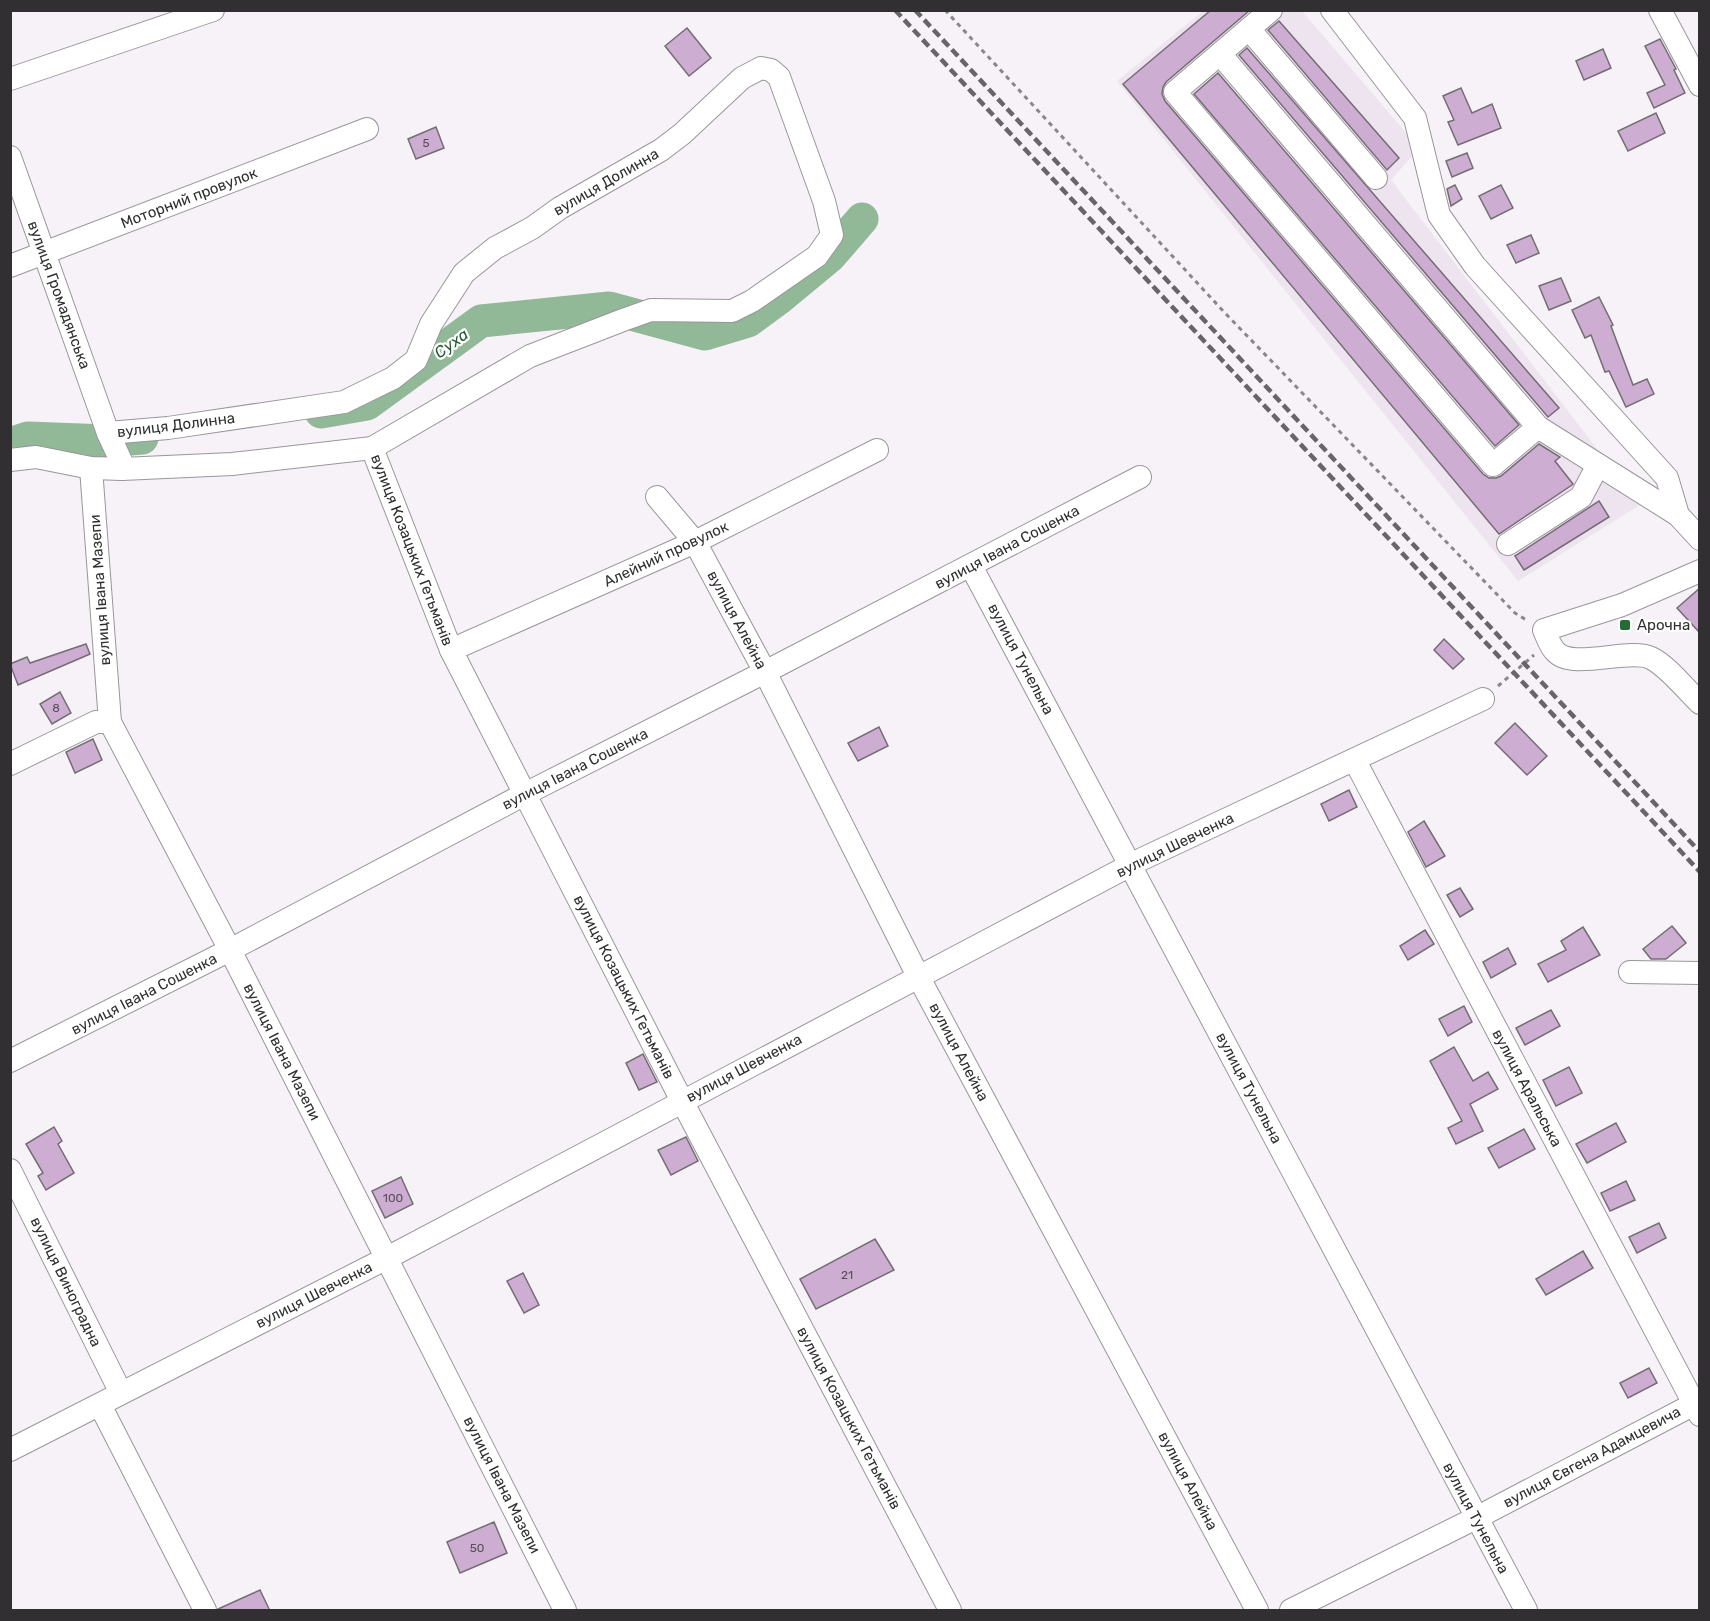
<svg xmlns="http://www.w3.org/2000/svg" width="1710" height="1621" font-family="Rubik,sans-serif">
<rect width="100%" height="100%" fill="#f6f2f7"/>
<polygon fill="#eee4ef" points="1203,11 1302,11 1419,148 1391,180 1640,505 1518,581 1117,81"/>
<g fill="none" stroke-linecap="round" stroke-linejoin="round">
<g stroke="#91b897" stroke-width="33">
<polyline points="321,412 367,404 481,321 609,308 705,334 748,321 778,299 830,256 862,219"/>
<polyline points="10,444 28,438 107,441 142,438"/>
</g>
</g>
<g fill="#ceadd2" stroke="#726e72" stroke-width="1.5">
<polygon points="1211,10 1250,10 1166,82 1163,87 1162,94 1165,101 1483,474 1489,478 1496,478 1501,476 1539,444 1560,457 1555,461 1573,484 1572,485 1499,534 1123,84"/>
<polygon points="1279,21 1399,158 1387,170 1268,30"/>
<polygon points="687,28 711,58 689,76 665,46"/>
<polygon points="1660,39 1676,69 1674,70 1685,93 1654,108 1647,93 1665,85 1645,46"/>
<polygon points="1247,48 1559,408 1548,417 1239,55"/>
<polygon points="1603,49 1611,68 1584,80 1576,61"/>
<polygon points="1218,73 1519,425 1495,446 1194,94"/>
<polygon points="1461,88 1472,113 1492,104 1501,128 1458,145 1448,122 1454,120 1443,96"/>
<polygon points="1656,113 1665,133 1628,151 1618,131"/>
<polygon points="436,127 444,148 416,159 408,139"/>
<polygon points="1467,153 1473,168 1452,177 1446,161"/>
<polygon points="1455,185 1462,199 1451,206 1447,189"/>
<polygon points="1501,185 1513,208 1491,219 1479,196"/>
<polygon points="1531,235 1539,253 1516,263 1507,245"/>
<polygon points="1561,278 1571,301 1549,310 1539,286"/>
<polygon points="1599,297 1613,325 1611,326 1633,385 1647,379 1654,394 1626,407 1609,371 1605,372 1591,335 1585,338 1572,310"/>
<polygon points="1599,501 1609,517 1524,570 1515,556"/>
<polygon points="1700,588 1700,633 1677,608"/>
<polygon points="1444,639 1464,659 1453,669 1434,650"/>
<polygon points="86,644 90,654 18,685 10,664 27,657 30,663"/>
<polygon points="60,692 71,713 52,724 40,704"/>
<polygon points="1515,723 1547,756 1527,775 1495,743"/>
<polygon points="879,727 888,746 858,761 848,743"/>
<polygon points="93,739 102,760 75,773 66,752"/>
<polygon points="1349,790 1357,807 1329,821 1321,804"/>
<polygon points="1424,821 1445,856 1426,867 1408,832"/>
<polygon points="1460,888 1473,909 1460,917 1447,895"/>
<polygon points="1672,926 1686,943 1666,959 1651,959 1643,949"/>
<polygon points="1583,927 1600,955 1548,982 1538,964 1566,950 1561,941"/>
<polygon points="1425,930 1434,944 1408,960 1400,946"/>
<polygon points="1508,948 1516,964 1491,978 1483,962"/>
<polygon points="1464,1006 1472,1022 1448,1036 1439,1019"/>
<polygon points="1551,1010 1560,1026 1525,1045 1516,1028"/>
<polygon points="1454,1047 1473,1081 1488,1072 1498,1089 1470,1104 1483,1131 1456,1144 1448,1128 1462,1121 1430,1061"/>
<polygon points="643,1054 657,1082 639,1090 626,1063"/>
<polygon points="1569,1067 1582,1093 1556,1106 1543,1080"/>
<polygon points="1616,1123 1626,1142 1587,1163 1576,1144"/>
<polygon points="54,1127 62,1141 58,1144 74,1173 46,1190 38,1176 43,1173 26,1144"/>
<polygon points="1524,1129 1535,1149 1499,1168 1488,1148"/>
<polygon points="686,1137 698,1161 671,1175 658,1150"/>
<polygon points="401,1177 413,1204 385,1218 372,1191"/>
<polygon points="1626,1181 1635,1200 1610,1211 1601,1193"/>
<polygon points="1659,1223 1666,1238 1637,1253 1629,1237"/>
<polygon points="875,1239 894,1270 816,1309 800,1279"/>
<polygon points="1583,1251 1593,1268 1546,1295 1536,1279"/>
<polygon points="523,1273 539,1305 524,1313 507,1281"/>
<polygon points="1649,1368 1657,1383 1628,1398 1620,1383"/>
<polygon points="494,1522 507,1553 460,1573 447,1542"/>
<polygon points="260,1590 270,1611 218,1611 218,1609"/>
</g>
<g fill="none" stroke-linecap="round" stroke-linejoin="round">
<g stroke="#9a969b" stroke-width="24">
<g id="minor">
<polyline points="1271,10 1175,92 1493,465 1538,427"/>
<polyline points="1332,10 1415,118 1439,215 1475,266 1667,478 1678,515 1700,539"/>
<polyline points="1660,10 1700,85"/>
<polyline points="1249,29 1376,178"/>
<polyline points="1220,54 1538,427 1678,515"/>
<polyline points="10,79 213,10"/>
<polyline points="10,157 108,433 121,461 122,469"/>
<polyline points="10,266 367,129"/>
<polyline points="372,448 451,650 682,1101 950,1610"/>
<polyline points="10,460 36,457 91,468 122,469 232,464 372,448 530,356 623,320 651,310 732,311 752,301 817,256 832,235 824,201 779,77 771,70 761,68 742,78 682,134 661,150 560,208 532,228 495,248 464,273 431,324 416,360 393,378 344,402 168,428 108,433"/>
<polyline points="91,468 110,722 230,950 565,1610"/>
<polyline points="657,497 695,542 765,672 918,976 1257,1610"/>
<polyline points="1508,544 1581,497 1598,465"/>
<polyline points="971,566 1526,1610"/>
<path d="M1700,571L1622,605L1544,630C1547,637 1550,646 1555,651C1571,671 1630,647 1651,658C1669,667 1685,689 1700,703"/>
<polyline points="451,650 695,542 877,450"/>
<polyline points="1355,761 1700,1415"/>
<polyline points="10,764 96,722 110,722"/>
<polyline points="1630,972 1700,973"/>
<polyline points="10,1061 230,950 525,794 765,672 1140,477"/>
<polyline points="10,1170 121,1393"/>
<polyline points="100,1405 205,1610"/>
<polyline points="10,1450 387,1258 1142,859 1483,699"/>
<polyline points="1291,1610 1476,1518 1700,1401"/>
</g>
</g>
<g stroke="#8a878b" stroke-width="3" stroke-dasharray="4.5 4.5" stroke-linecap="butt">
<polyline points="945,10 1225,313 1515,613 1528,621"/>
<polyline points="1498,686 1534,655"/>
</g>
<use href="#minor" stroke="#fff" stroke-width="22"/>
<g stroke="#686568" stroke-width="4.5" stroke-dasharray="9 4.5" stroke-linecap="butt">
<polyline points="895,10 1700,872"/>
<polyline points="915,10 1700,852"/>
</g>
</g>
<rect fill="#256b37" stroke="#fff" stroke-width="2" x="1619" y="619" width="12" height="12" rx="3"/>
<g text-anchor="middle" stroke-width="4.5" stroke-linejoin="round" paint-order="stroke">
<g font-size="12" fill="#584e59">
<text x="426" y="147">5</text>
<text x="56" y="712">8</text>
<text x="393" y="1202">100</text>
<text x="847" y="1279">21</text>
<text x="477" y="1552">50</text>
</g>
<g font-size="15" fill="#312f31" stroke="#fff">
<text transform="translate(606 182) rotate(-30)" y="5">вулиця Долинна</text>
<text transform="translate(189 198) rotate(-21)" y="5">Моторний провулок</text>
<text transform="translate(59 295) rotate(70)" y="5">вулиця Громадянська</text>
<text transform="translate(176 425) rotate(-7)" y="5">вулиця Долинна</text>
<text transform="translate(1007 547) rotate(-28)" y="5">вулиця Івана Сошенка</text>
<text transform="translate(412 550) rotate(69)" y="5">вулиця Козацьких Гетьманів</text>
<text transform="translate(666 554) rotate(-25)" y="5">Алейний провулок</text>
<text transform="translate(100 590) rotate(-94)" y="5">вулиця Івана Мазепи</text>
<text transform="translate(737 620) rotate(62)" y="5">вулиця Алейна</text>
<text transform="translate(1021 659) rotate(62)" y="5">вулиця Тунельна</text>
<text transform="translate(575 769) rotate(-27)" y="5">вулиця Івана Сошенка</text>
<text transform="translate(1175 845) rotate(-26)" y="5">вулиця Шевченка</text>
<text transform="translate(624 987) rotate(63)" y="5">вулиця Козацьких Гетьманів</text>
<text transform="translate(144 994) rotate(-27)" y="5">вулиця Івана Сошенка</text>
<text transform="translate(282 1052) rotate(63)" y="5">вулиця Івана Мазепи</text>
<text transform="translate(959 1052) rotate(62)" y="5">вулиця Алейна</text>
<text transform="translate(744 1068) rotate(-28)" y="5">вулиця Шевченка</text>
<text transform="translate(1249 1088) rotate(62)" y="5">вулиця Тунельна</text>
<text transform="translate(1527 1088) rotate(62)" y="5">вулиця Аральська</text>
<text transform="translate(66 1282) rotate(64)" y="5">вулиця Виноградна</text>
<text transform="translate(314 1295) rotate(-27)" y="5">вулиця Шевченка</text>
<text transform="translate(849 1418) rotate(62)" y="5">вулиця Козацьких Гетьманів</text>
<text transform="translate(1592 1457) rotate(-28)" y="5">вулиця Євгена Адамцевича</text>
<text transform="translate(1188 1481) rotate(62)" y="5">вулиця Алейна</text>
<text transform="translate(502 1485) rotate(63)" y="5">вулиця Івана Мазепи</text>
<text transform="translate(1476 1518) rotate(62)" y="5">вулиця Тунельна</text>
</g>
<g font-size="15" fill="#312f31" stroke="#fff" text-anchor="start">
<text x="1637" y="630">Арочна</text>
</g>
<g font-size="16" font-style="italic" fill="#225c31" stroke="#fff">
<text transform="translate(451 343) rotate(-36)" y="6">Суха</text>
</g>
</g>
<rect width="1710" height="1621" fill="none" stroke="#312f31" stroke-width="24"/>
</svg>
